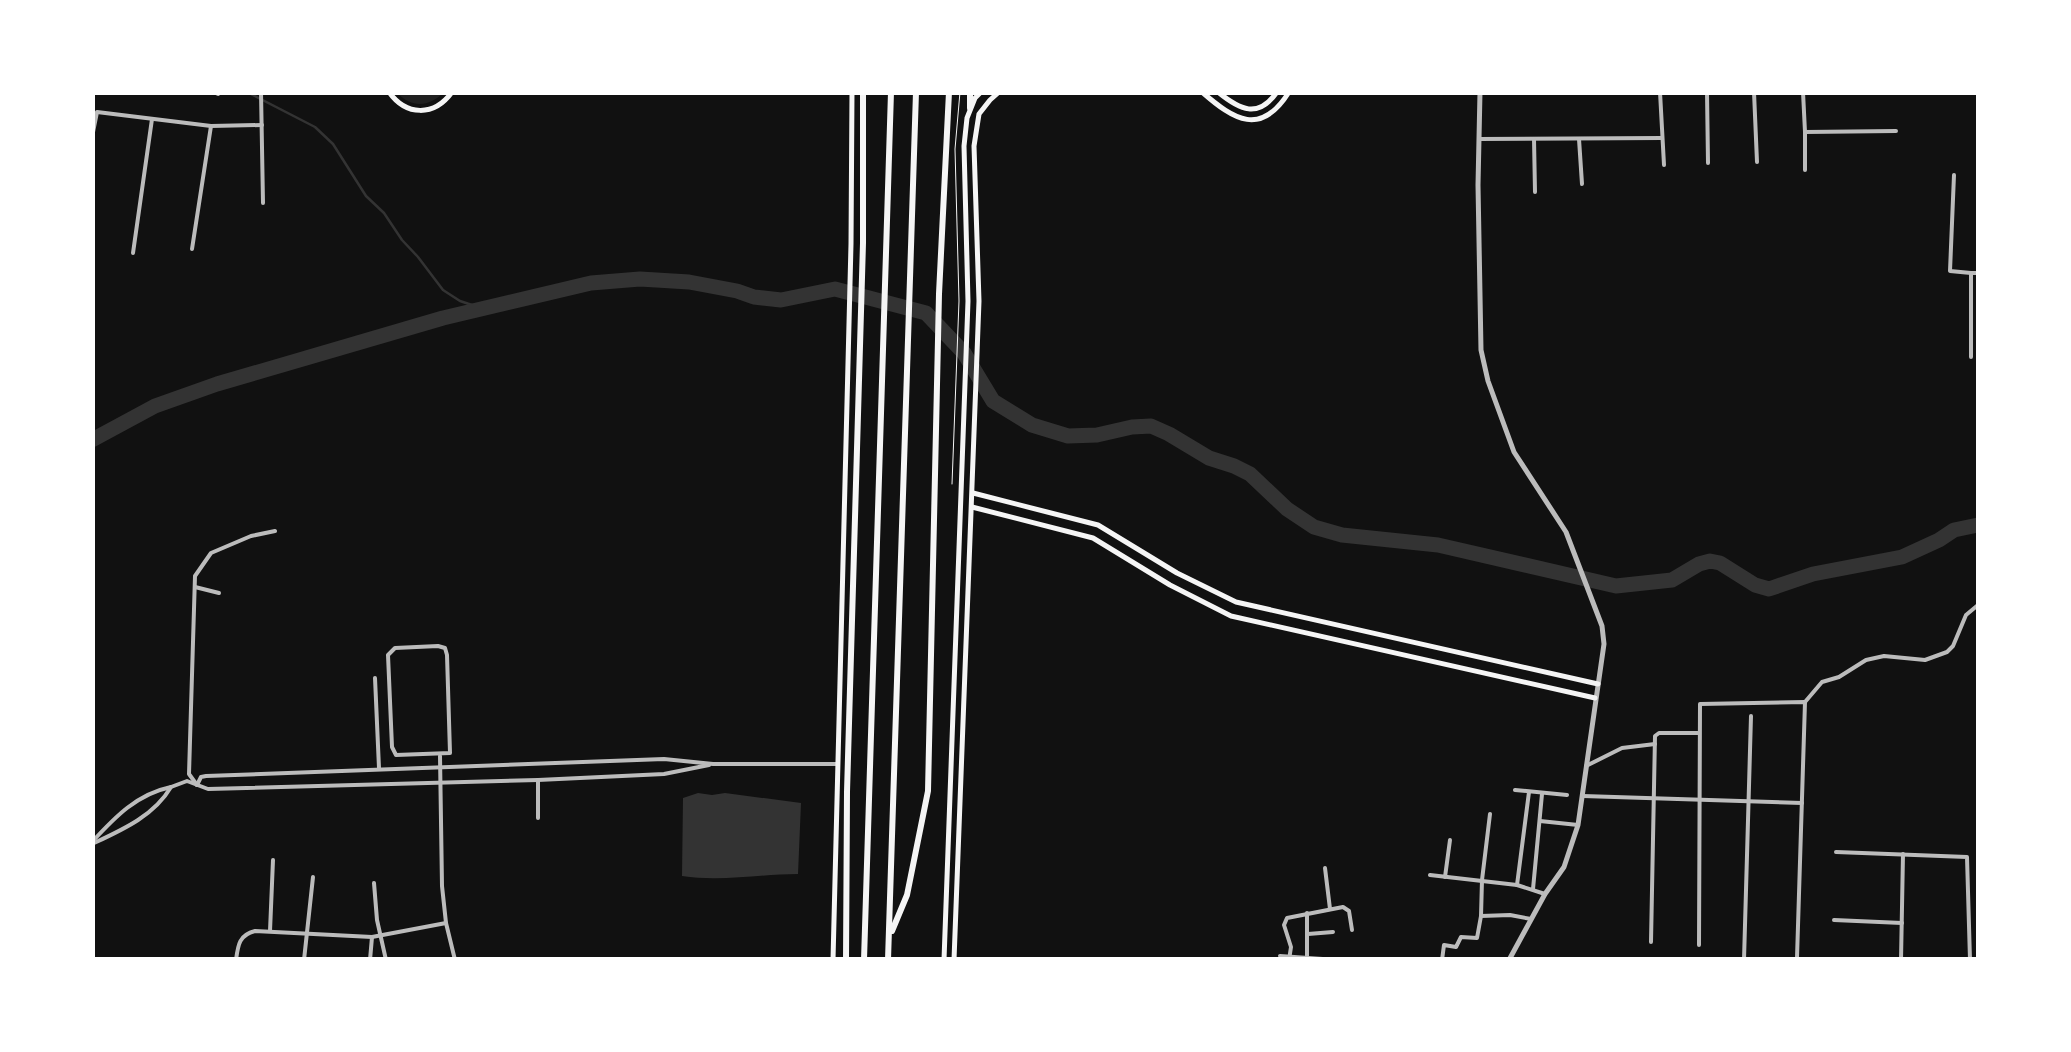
<svg xmlns="http://www.w3.org/2000/svg" width="2071" height="1052" font-family="'DejaVu Sans',sans-serif">
<rect width="100%" height="100%" fill="#111"/>
<path fill="#202020" d="M397,93H443C429,107 412,108 397,93Z"/>
<path fill="#333" d="M698,793L712,795L725,793L801,803L798,874C759,874 721,882 682,876L683,798Z"/>
<g fill="none" stroke-linecap="round" stroke-linejoin="round">
<polyline stroke="#333" stroke-width="2.5" points="247,92 315,127 333,144 366,196 384,213 402,240 418,257 443,290 460,301 484,309"/>
<polyline stroke="#333" stroke-width="15" points="92,440 155,406 217,384 443,318 591,283 640,279 689,282 737,291 754,297 781,300 835,289 926,313 964,353 993,401 1032,425 1068,436 1097,435 1132,427 1151,426 1169,434 1209,458 1234,466 1250,474 1287,509 1314,527 1342,535 1438,545 1616,586 1672,580 1699,564 1710,561 1720,563 1755,585 1769,589 1813,574 1902,557 1939,540 1954,530 1978,525"/>
<polyline stroke="#f5f5f5" stroke-width="1" points="952,484 959,301 955,149 960,92"/>
<g stroke="#bcbcbc" stroke-width="4">
<polyline points="214,92 218,94"/>
<polyline points="261,92 263,203"/>
<polyline points="1660,92 1664,165"/>
<polyline points="1707,92 1708,163"/>
<polyline points="1754,92 1757,162"/>
<polyline points="1803,92 1805,132 1896,131"/>
<polyline points="1805,132 1805,170"/>
<polyline points="92,137 97,112 211,126 262,125"/>
<polyline points="1479,139 1662,138"/>
<polyline points="1534,139 1535,192"/>
<polyline points="1579,139 1582,184"/>
<polyline points="1954,175 1950,271 1971,273"/>
<polyline points="192,249 211,126"/>
<polyline points="133,253 152,119"/>
<polyline points="1971,357 1971,273 1978,273"/>
<polyline points="195,587 219,593"/>
<polygon points="438,646 445,648 447,655 450,753 396,755 392,747 388,655 395,648"/>
<polyline points="375,678 379,768"/>
<polyline points="1805,702 1822,682 1839,677 1866,660 1884,656 1925,660 1947,652 1953,646 1966,615 1978,605"/>
<polyline points="440,756 442,886 446,923 455,960"/>
<polyline points="1586,766 1622,748 1655,744"/>
<polyline points="197,785 201,777 206,776 664,759 713,764 836,764"/>
<polyline points="197,785 189,774 195,576 211,553 251,536 275,531"/>
<polyline points="1515,790 1567,795"/>
<polyline points="1583,796 1802,803"/>
<polyline points="1490,814 1482,880 1481,916 1510,915 1531,919"/>
<polyline points="538,818 538,780"/>
<polyline points="1540,821 1578,825"/>
<path d="M92,842C115,817 137,794 171,787"/>
<path d="M92,844C122,830 154,816 171,787L187,781L208,789L538,780L664,774L709,765"/>
<polyline points="1836,852 1967,857 1970,960"/>
<polyline points="1325,868 1330,909"/>
<polyline points="1430,875 1517,885 1545,894"/>
<polyline points="1445,877 1450,840"/>
<polyline points="374,883 377,920 386,960"/>
<polyline points="1517,885 1529,792"/>
<polyline points="1533,889 1542,794"/>
<polyline points="1307,913 1307,958"/>
<polyline points="1834,920 1902,923"/>
<polyline points="270,931 273,860"/>
<polyline points="1308,934 1333,932"/>
<polyline points="1651,942 1655,736 1659,733 1698,733"/>
<polyline points="1699,945 1700,704 1805,702 1797,958"/>
<polyline points="1280,956 1337,960"/>
<path d="M236,960C238,945 239,935 255,931L372,937L446,923"/>
<polyline points="304,960 313,877"/>
<polyline points="370,960 372,937"/>
<polyline points="1289,960 1291,947 1284,925 1287,918 1343,907 1349,911 1352,930"/>
<polyline points="1442,960 1444,945 1456,947 1461,937 1477,938 1481,916"/>
<polyline points="1744,960 1751,716"/>
<polyline points="1901,960 1903,854"/>
</g>
<polyline stroke="#bcbcbc" stroke-width="5" points="1480,92 1478,185 1481,350 1488,381 1514,452 1566,532 1602,626 1604,644 1578,825 1564,867 1545,894 1509,960"/>
<g stroke="#f5f5f5" stroke-width="5">
<path d="M1202,92C1234,120 1261,137 1289,92"/>
<path d="M1218,92C1240,110 1258,119 1277,92"/>
<polyline points="973,493 1098,525 1177,573 1236,602 1598,684"/>
<polyline points="972,507 1093,538 1170,585 1231,616 1595,698"/>
<polyline points="833,960 851,244 852,92"/>
<polyline points="944,960 968,301 964,146 967,118 975,98 981,92"/>
<polyline points="954,960 979,301 974,146 979,114 990,100 999,92"/>
</g>
<path stroke="#f5f5f5" stroke-width="5" d="M389,92C406,116 434,117 452,92"/>
<g stroke="#f5f5f5" stroke-width="6">
<polyline points="970,92 970,108"/>
<polyline points="892,931 907,895 928,791 939,294 949,92"/>
<polyline points="846,960 847,792 863,243 863,92"/>
<polyline points="864,960 891,92"/>
<polyline points="888,960 916,92"/>
</g>
</g>
<rect width="2071" height="1052" fill="none" stroke="#ffffff" stroke-width="190"/>
</svg>
